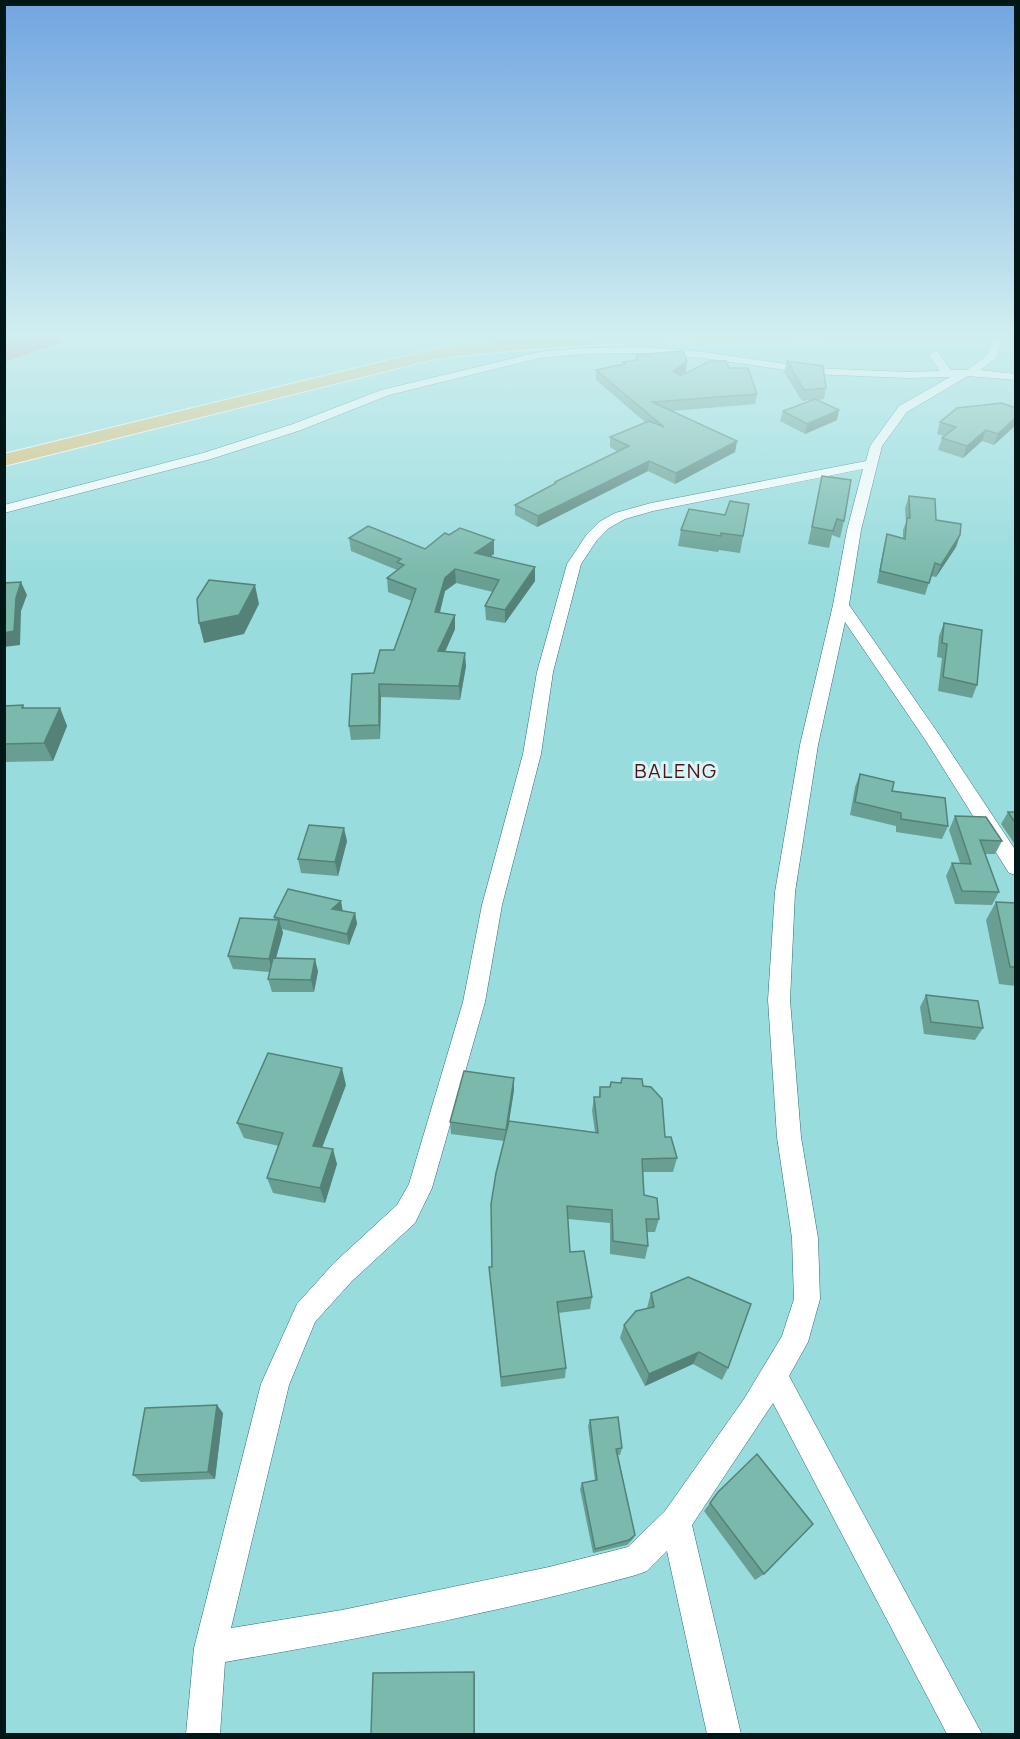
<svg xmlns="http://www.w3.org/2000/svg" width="1020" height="1739" font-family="Manrope,sans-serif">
<rect width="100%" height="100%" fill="#98dcde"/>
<polygon fill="#d37376" points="4,334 60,334 60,343 5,362"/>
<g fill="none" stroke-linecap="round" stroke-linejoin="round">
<g stroke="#2b6f72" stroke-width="1">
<path id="minor" d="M987,334H997L1001,343L996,358L980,370L1016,374V380L968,376L907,412L882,446L861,530L849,605L938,733L1016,851V875L1009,873L926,741L845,622L818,745L795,892L790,1000L801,1137L818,1238L820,1299L808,1342L789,1376L982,1734H947L773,1403L692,1525L741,1734H707L667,1551L647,1571L636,1575C501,1612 363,1638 225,1662L220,1734H186L194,1648L261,1384L297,1304L334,1263L397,1205L409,1184L463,1002L482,905L523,754L537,672L567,564L587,534L599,522L615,513L651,503L866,461L870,446L899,406L950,377L907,378L813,374L703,358L645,353L581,354L539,358L389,395L301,430L211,459L4,513V505L203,453L293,424L381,390L539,352L581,348L645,347L703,352L813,368L907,372L940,371L928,354L934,351L938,352L951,370H967L987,355L991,343ZM863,469L847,530L833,605L800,745L775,892L768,1000L777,1137L792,1238L794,1299L782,1336L744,1399L665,1511L628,1547L549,1567L342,1610L231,1628L289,1385L315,1322L352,1281L415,1223L432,1188L485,1002L502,905L541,754L553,672L581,564L597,540L609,528L625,519L653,511Z"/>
</g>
<g stroke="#fff" stroke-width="2">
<path id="primary" d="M646,334H1016V340C822,341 627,335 435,359L4,466V454L435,349L508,340Z"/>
</g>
<use href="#minor" fill="#fff" fill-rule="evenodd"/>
<use href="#primary" fill="#ddbb6b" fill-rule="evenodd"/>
</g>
<g fill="#699f93">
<polygon points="636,355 686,371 680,375 680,376 729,368 757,394 755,404 671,411 737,441 735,452 675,484 648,471 537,527 515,515 515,505 555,484 555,482 618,452 610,447 610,437 645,422 596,380 596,370 623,364 623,362 635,361"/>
<polygon points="787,361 826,388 824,399 818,400 837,420 805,434 780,421 783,411 811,400 802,401 784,372"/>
<polygon points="1016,408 994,445 982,441 963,458 938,450 942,438 944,436 937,434 940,422"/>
<polygon points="822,476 844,521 840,538 832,535 829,548 808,544"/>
<polygon points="909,496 936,520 960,535 956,547 936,577 931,576 925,595 877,583 884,546 887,534 903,538 903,530 906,522 905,508"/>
<polygon points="749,504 740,553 719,550 718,552 678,546 681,530 725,515"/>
<polygon points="349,538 425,549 494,554 490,557 535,567 535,581 505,623 486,620 485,606 493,592 456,583 445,591 440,613 455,615 455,629 445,652 466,666 460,700 381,697 380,739 351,740 349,726 374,673 394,650 412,601 388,592 387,578 397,570 351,551"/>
<polygon points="944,623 977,685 972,698 938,691 942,658 937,657 939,636"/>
<polygon points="23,705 25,708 60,708 67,726 53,761 4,762 4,706"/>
<polygon points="860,774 892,791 948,826 942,839 896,832 896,826 850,815 855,787"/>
<polygon points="1008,812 1016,812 1016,846 1001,824"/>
<polygon points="955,816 1002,841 995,854 985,854 999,892 992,905 955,904 946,876 952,863 960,863 949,830"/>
<polygon points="347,841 338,876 301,873 298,859"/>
<polygon points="996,902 1016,903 1016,986 999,984 986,920"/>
<polygon points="343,911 355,913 357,924 349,945 282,929 283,933 276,958 318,971 314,992 272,992 268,979 270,972 233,969 228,956 274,920 274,917"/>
<polygon points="926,995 983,1028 975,1040 924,1034 920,1007"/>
<polygon points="346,1085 322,1147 337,1164 325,1203 273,1193 267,1178 279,1146 244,1138 237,1123"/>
<polygon points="643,1086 665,1137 677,1158 673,1172 643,1172 644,1195 659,1219 655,1232 647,1232 648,1246 645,1259 610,1254 610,1223 568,1219 570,1252 592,1297 590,1309 558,1313 566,1368 565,1378 501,1387 489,1267 492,1267 504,1141 451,1134 450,1122 514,1090 509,1121 595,1132 592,1111 594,1097 599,1097 600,1087"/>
<polygon points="651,1293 728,1368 722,1380 693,1364 645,1386 620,1338 624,1325 647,1308"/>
<polygon points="223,1413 215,1479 141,1482 133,1475"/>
<polygon points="590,1420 622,1448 620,1455 618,1455 635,1535 633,1539 627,1545 593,1553 580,1489 582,1483 595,1481 588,1426"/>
<polygon points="718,1492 764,1574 755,1580 704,1511"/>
</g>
<g fill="#558278">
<polygon points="687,361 686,371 672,381 673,371"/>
<polygon points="839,410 837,420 805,434 807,424"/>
<polygon points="1016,417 1016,425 994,445 998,434"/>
<polygon points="986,430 982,441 963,458 967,446"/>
<polygon points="737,441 735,452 675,484 676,473"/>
<polygon points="649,461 648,471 537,527 538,516"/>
<polygon points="960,535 956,547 936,577 941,565"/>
<polygon points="494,540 494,554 476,567 475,553"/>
<polygon points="535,567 535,581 505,623 505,610"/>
<polygon points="455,569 456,583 445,591 436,626 435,612 445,578"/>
<polygon points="21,582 27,595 21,611 20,645 4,647 4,633"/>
<polygon points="255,585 259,604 244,634 204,643 199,623"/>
<polygon points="455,615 455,629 439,665 438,651"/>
<polygon points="465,653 466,666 460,700 459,686"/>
<polygon points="379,684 381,697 380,739 379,725"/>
<polygon points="60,708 67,726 53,761 44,743"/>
<polygon points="344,828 347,841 338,876 335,862"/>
<polygon points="341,901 343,912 332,909"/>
<polygon points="355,913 357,924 349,945 347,934"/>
<polygon points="279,920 283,933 272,972 269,959"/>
<polygon points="315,959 318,971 314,992 311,980"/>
<polygon points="342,1068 346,1085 317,1161 313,1146"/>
<polygon points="514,1078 514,1090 506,1141 506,1130"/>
<polygon points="333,1149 337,1164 325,1203 320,1188"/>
<polygon points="699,1352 693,1364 645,1386 649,1374"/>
<polygon points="217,1405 223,1413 215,1479 208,1472"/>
<polygon points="474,1672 475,1675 475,1734 474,1734"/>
</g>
<g fill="#7ab9ab" stroke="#558278" stroke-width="1.5">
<polygon points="683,351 687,361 673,371 680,376 710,361 726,361 729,368 748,368 757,394 652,402 737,441 676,473 649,461 538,516 515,505 556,483 555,482 629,446 610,437 649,421 664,427 596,370 625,364 623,362 638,360 636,355"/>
<polygon points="787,361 823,366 826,388 804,390"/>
<polygon points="815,399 839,410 807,424 783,411"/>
<polygon points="1002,403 1016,408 1016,417 998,434 986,430 967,446 942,438 956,427 940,422 957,408"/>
<polygon points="822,476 851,480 844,521 837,519 833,531 812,527"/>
<polygon points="909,496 935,499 936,520 961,524 960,535 941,565 935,563 929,583 880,571 887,534 905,539 907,518 910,518"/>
<polygon points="730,501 749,504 743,536 721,533 721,536 681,530 689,509 725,515"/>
<polygon points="368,526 425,549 445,533 449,535 460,528 494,540 475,553 535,567 505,610 485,606 499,580 455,569 445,578 435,612 455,615 438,651 465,653 459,686 379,684 379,725 349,726 352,674 374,673 380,650 394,650 416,589 387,578 404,565 397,562 401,559 349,538"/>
<polygon points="209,580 255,585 239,615 199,623 197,599"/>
<polygon points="21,582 16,598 14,631 4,633 4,583"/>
<polygon points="944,623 982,630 977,685 943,677 947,644 942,643"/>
<polygon points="23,705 22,708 60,708 44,743 4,744 4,706"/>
<polygon points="860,774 894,782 892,791 945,798 948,826 901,819 901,813 855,802"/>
<polygon points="1008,812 1016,812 1016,824"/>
<polygon points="955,816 986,817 1002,841 980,840 999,892 962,891 952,863 971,864"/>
<polygon points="309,825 344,828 335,862 298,859"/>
<polygon points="288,889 341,901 332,909 355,913 347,934 274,917"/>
<polygon points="996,902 1016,903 1016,967 1010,967"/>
<polygon points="240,918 279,920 269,959 228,956"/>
<polygon points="273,958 315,959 311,980 268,979"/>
<polygon points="926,995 978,1001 983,1028 931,1022"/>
<polygon points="268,1053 342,1068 313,1146 333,1149 320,1188 267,1178 283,1133 237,1123"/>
<polygon points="464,1071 514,1078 506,1130 450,1122"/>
<polygon points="622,1078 642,1079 643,1086 651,1087 662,1099 665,1137 671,1137 677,1158 642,1159 644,1195 657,1198 659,1219 646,1219 648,1246 613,1241 612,1210 567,1206 570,1252 584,1251 592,1297 557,1302 566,1368 501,1377 489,1267 492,1267 491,1204 496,1173 509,1121 598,1133 594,1097 600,1097 600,1087 610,1087 611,1082 621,1083"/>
<polygon points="688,1277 751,1304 728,1368 699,1352 649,1374 624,1325 636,1311 654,1307 651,1293"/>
<polygon points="217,1405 208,1472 133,1475 145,1408"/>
<polygon points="618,1417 622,1448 616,1449 635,1535 629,1540 595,1549 582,1483 597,1480 590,1420"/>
<polygon points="757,1454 813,1524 764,1574 710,1503 718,1492"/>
<polygon points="474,1672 474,1734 371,1734 373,1673"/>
</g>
<linearGradient id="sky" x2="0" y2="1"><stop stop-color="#71a5e1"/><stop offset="0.58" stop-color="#d1eff0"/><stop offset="1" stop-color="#d1eff0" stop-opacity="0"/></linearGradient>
<rect width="1020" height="577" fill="url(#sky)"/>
<g text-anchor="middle" stroke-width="6" stroke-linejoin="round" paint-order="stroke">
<g font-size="20" letter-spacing="1.5" fill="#540f18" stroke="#d5f6f7">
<text x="676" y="778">BALENG</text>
</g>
</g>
<rect width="1020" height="1739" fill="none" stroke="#001617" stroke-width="12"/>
</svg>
